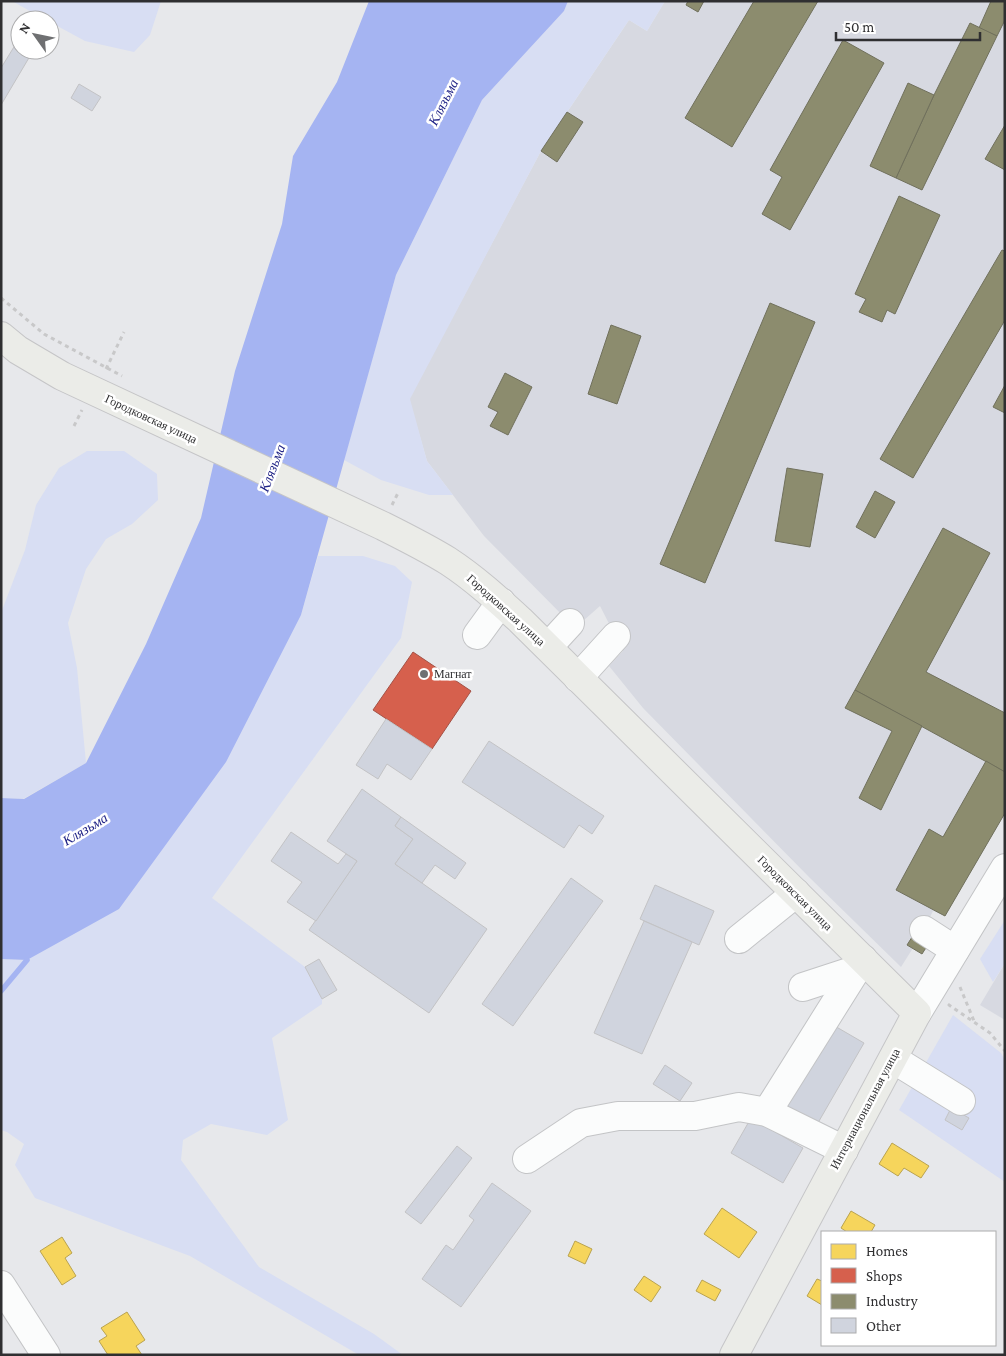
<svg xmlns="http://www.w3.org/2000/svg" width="1006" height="1356" font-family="'Crimson Pro',serif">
<rect width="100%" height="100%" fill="#e7e8eb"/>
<g fill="#d7d9e1">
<polygon points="665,1 1005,1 1005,813 945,916 933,911 920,937 922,954 913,948 901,967 810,878 643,708 609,666 623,651 600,606 575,628 484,536 427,461 409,399 541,151 629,20 647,31"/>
<polygon points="1005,963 1005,1020 980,1005"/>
</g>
<g fill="#d8def3">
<polygon points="12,1 161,1 150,35 134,52 85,41 50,22 50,20 46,20"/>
<polygon points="568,1 665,1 647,31 629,20 541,151 410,399 427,461 453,495 429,495 381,480 344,460 396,275 482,100 564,11"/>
<polygon points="87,451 124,451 157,474 158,500 132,524 106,539 86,569 68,623 77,668 86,763 23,799 1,798 1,613 25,550 36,505 59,468"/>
<polygon points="318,556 363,556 395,566 412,582 401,638 212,898 305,967 322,999 322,1004 272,1038 288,1120 267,1135 211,1124 183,1140 181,1160 259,1267 374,1334 403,1355 359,1355 190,1256 35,1198 15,1165 24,1144 7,1132 1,1130 1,959 27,960 301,615"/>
<polygon points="1005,920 1005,963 993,982 980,959"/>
<polygon points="953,1015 1001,1053 1005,1060 1005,1182 899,1110"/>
</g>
<polygon fill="#a5b4f2" points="369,1 568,1 564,11 482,100 396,275 301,615 226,762 119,909 27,960 1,959 1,798 24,799 86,763 146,644 201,518 235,371 282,224 293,156 337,82"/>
<g fill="#f6d55c" stroke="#baa34f">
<polygon points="892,1143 929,1166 921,1178 904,1168 898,1176 879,1164"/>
<polygon points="722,1208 757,1232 739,1258 704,1234"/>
<polygon points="851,1211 875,1225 871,1232 847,1232 841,1228"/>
<polygon points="62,1237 72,1253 65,1258 76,1276 62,1285 40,1251"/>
<polygon points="575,1241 592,1249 585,1264 568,1256"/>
<polygon points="644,1276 661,1287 651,1302 634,1290"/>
<polygon points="817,1279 822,1281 822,1305 807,1296"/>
<polygon points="702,1280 721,1290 715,1301 696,1291"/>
<polygon points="127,1312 145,1340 136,1346 142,1355 108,1355 99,1341 107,1336 101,1328"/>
</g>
<polygon fill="#d6604d" stroke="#a45145" points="413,652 471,691 432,749 373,710"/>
<g fill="#8c8c6e" stroke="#70705c">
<polygon points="688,1 704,1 698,12 686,5"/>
<polygon points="754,1 818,1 732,147 685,118"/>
<polygon points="991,1 1005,1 1005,20 997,36 979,28"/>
<polygon points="970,23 997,36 922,190 896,178 934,95"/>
<polygon points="843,40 884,63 790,230 762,214 782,177 770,170"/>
<polygon points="908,83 934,95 896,178 870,166"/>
<polygon points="567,112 583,122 557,162 541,151"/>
<polygon points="1005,125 1005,170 985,159"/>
<polygon points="899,196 940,215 895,314 887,310 882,322 859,312 866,299 855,294"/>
<polygon points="1002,250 1005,251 1005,320 913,478 880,459"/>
<polygon points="770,303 815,322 705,583 660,564"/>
<polygon points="611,325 641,336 617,404 588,394"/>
<polygon points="505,373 532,387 508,435 490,426 498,412 488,407"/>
<polygon points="1005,385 1005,413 993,407"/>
<polygon points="787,468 823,474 810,547 775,541"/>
<polygon points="875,491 895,502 875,538 856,527"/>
<polygon points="943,528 990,553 926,672 1005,713 1005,772 855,690"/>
<polygon points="855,690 922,726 881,810 859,798 892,731 845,708"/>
<polygon points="986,761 1005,772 1005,813 945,916 896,890 929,829 943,837"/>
<polygon points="914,934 929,943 922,954 907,945"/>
</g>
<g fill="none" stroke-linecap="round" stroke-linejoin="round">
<polyline stroke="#a5b4f2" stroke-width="5.5" points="1,991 27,960"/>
</g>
<g fill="#d0d4de" stroke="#c3c3c5">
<polygon points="17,42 20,44 20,50 33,51 1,105 1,68"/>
<polygon points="79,84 101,97 92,111 71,98"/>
<polygon points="386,719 432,749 411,780 387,764 378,779 356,765"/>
<polygon points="489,741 604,816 592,834 579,825 564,848 462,782"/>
<polygon points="362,789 401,817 395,826 413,839 395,864 487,929 429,1013 309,930 357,861 327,841"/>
<polygon points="401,817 466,863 455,879 435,865 422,883 395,864 413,839 395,826"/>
<polygon points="291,832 338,864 346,854 357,861 316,921 287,902 302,882 271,861"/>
<polygon points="571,878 603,901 513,1026 482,1004"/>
<polygon points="655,885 714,911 699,945 640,919"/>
<polygon points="644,921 692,942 642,1054 594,1033"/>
<polygon points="319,959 337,990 322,999 305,967"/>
<polygon points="833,1025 864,1043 815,1128 783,1109"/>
<polygon points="665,1065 692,1083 680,1101 653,1084"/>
<polygon points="951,1108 969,1118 962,1130 945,1120"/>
<polygon points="751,1118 803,1148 783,1183 731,1153"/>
<polygon points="457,1146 472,1158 421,1224 405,1212"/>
<polygon points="492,1183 531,1211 461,1307 422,1279 446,1245 453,1250 474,1220 469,1216"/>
</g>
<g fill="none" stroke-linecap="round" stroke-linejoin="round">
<g stroke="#c3c4c6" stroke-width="30">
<g id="minor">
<polyline points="477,635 501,602"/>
<polyline points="548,647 570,623"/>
<polyline points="578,678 616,636"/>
<polyline points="924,930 955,950"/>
<polyline points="739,939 796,893"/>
<polyline points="803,987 855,970"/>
<polyline points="917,1013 1005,868"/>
<polyline points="893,1059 961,1101"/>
<polyline points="767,1112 863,959"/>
<polyline points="527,1159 581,1123 618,1116 695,1116 739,1107 767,1112 844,1150"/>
<polyline points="1,1285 46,1355"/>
</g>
</g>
<g stroke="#c5c5c7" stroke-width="30">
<path id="major" d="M1,336L18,350L62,376L383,526C405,537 427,548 448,561C474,578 497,599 520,620L917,1013L734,1355"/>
</g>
<g stroke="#c8c8c9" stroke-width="3" stroke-dasharray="4 4" stroke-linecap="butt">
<polyline points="1,298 44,334 122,376"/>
<polyline points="106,369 124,332"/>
<polyline points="74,426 82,410"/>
<polyline points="392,505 399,491"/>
<polyline points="960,987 974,1021"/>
<polyline points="950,1004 949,1005 990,1033 1005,1051"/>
</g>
<use href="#minor" stroke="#fbfcfc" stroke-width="28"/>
<use href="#major" stroke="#ebece8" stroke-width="28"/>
</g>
<circle fill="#6f7072" stroke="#fff" stroke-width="2" cx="424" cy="674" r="5"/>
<g text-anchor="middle" stroke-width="5" stroke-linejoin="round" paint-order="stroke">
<g font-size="12" fill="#2f2f31" stroke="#fff">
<text transform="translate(151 419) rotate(25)" y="4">Городковская улица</text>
<text transform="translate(506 610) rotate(42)" y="4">Городковская улица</text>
<text transform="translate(795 893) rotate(45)" y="4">Городковская улица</text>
<text transform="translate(865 1109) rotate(-62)" y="4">Интернациональная улица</text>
</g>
<g font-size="12" fill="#2f2f31" stroke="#fff" text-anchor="start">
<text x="434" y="678">Магнат</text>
</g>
<g font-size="14" font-style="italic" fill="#212487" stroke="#fff">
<text transform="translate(443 102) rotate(-63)" y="5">Клязьма</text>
<text transform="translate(272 468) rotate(-69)" y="5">Клязьма</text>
<text transform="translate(85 829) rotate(-31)" y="5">Клязьма</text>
</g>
</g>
<rect width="1006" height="1356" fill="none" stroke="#2f2f31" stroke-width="5"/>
<rect x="821" y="1231" width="175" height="115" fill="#ffffff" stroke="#acacad"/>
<rect x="831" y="1244" width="25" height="15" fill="#f6d55c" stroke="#acacad"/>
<text x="866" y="1256" font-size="15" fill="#2f2f31">Homes</text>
<rect x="831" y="1268" width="25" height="15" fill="#d6604d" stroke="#acacad"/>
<text x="866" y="1281" font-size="15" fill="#2f2f31">Shops</text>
<rect x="831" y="1294" width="25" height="15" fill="#8c8c6e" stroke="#acacad"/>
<text x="866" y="1306" font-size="15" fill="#2f2f31">Industry</text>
<rect x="831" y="1318" width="25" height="15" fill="#d0d4de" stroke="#acacad"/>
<text x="866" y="1331" font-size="15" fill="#2f2f31">Other</text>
<g transform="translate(35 35) rotate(303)"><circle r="24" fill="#ffffff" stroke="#acacad"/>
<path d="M0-4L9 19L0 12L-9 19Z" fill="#6f7072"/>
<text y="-8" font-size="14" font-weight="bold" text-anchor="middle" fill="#2f2f31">N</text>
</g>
<path d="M836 32v8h144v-8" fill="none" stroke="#2f2f31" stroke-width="2.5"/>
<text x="844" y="32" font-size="15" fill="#2f2f31" stroke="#ffffff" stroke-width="4" paint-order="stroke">50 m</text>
</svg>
